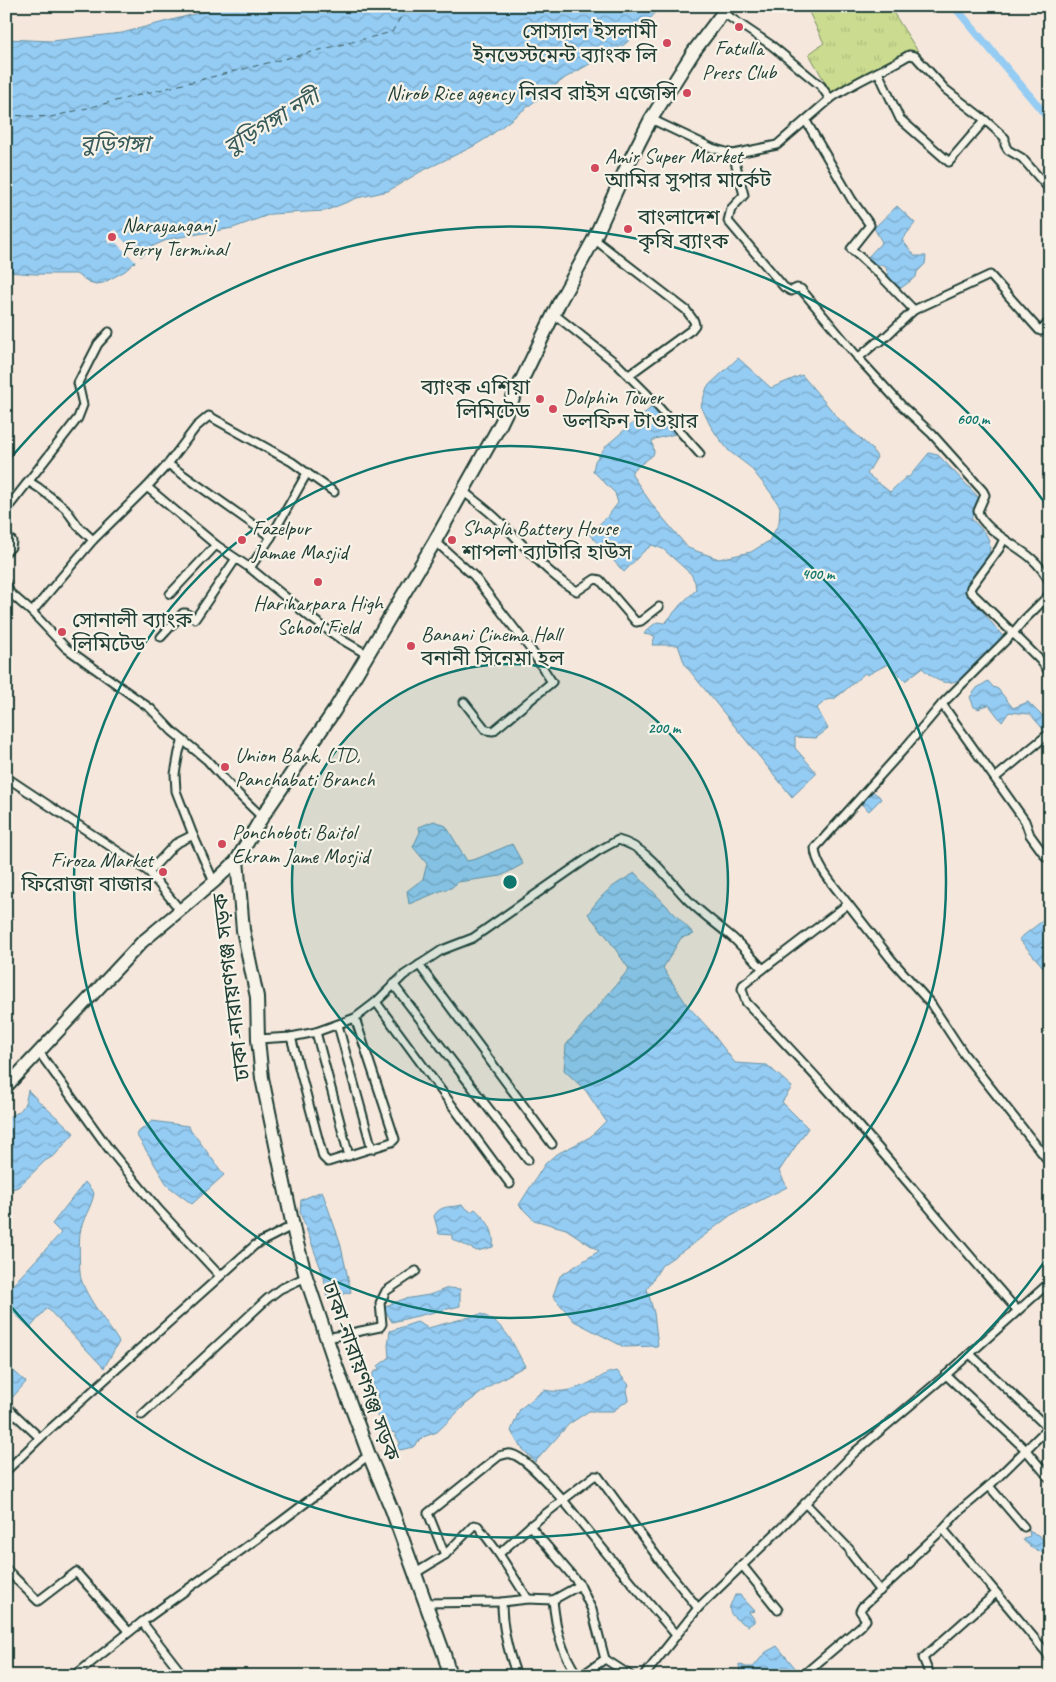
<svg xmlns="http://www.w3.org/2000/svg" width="1056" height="1682" font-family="Caveat,'Noto Sans Bengali',sans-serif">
<defs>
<pattern id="park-tufts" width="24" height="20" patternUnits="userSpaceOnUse" patternTransform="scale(1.25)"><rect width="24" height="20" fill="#cbdc90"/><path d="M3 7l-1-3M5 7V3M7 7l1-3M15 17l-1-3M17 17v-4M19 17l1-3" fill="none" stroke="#aebe7d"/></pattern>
<pattern id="water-waves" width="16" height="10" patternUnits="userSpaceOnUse" patternTransform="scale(1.25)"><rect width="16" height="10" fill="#95ccf3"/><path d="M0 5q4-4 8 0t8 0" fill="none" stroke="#79a7c6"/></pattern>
</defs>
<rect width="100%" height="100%" fill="#f6e7dc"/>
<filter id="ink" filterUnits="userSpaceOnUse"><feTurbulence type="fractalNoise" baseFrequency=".02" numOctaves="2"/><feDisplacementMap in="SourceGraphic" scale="10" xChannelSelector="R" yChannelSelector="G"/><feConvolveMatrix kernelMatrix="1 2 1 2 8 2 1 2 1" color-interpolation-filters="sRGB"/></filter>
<g filter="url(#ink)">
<polygon fill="url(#park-tufts)" stroke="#758c62" points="806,6 889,6 919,53 833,96 809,54 824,43"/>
<g fill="url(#water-waves)" stroke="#6693a7">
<polygon points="225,6 660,6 644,27 625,44 565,78 487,138 472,147 420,172 388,191 357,198 325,211 271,214 233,228 169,239 153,246 125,271 103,283 96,284 89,282 76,274 35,274 6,272 6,39 52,41 122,33"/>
<polygon points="897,206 915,223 902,240 915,256 926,256 925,264 917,272 916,277 901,288 891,282 885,265 876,265 867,258 882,242 874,228"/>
<path d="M738,358L771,388L802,375L839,419L872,449L877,457L867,474L890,492L906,477H909L929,453L938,455L946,463L982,501L971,518C976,524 983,530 987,536C997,557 978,576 965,590L1005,639L962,678C945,688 935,680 922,668L905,681L888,664L867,675L865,673L843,692L834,699L826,700L817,708L828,729L816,738L795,737V748L817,773L792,797L685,665L678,645H652L655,636L644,634L647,630L657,622L665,623L682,603L696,590L695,582L691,574L663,549L652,545L643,552L624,572L589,534L608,516L618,503L615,493L593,471L595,461L607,445L653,406L677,430L675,434L655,439L652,441L654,452L653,455L632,471V475L653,506L688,548L719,559L751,552L769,541L779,523L780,507L771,493L750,467L729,451L718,437L710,425L701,406L707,387Z"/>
<polygon points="988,681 993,687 998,689 1013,708 1028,702 1042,716 1047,713 1050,715 1050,737 1030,714 1009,712 1002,722 989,705 980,707 980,709 974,707 970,697 977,688"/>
<polygon points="869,789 879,796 881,799 869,811 858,801"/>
<polygon points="434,821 446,826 467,861 476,859 512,844 523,864 501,876 458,882 451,888 443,890 409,904 407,891 423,879 427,864 413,847 420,832 419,827"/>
<path d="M635,873L694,934L681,938L663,968L687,1005L709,1029L735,1063L767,1065L792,1087L782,1102L808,1128L779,1171L787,1187L731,1215L697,1241L662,1265L647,1289L654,1313L658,1346L624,1347L574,1321L553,1296L560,1276L599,1251L566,1229L534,1220L519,1205L545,1164L555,1155L590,1137L606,1121L586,1091L564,1070L566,1045L629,969L607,937L588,914C603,892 612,886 635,873Z"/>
<polygon points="1050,915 1050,975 1019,939"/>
<path d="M28,1090C42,1106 59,1118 74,1133L55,1155L45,1161L18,1187L6,1191V1117C23,1113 25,1106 28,1090Z"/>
<polygon points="152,1121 188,1126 224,1175 192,1204 168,1186 136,1134"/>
<path d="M85,1182L94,1193C92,1207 82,1219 80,1233C79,1241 79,1272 81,1279C87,1299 108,1324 119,1342L104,1368L47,1308L30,1328L6,1305V1292L61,1233L52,1224Z"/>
<polygon points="322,1191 340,1242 351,1292 327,1299 324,1277 300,1212 301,1200"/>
<path d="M462,1205L471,1212L475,1209C487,1220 495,1230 493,1247L477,1251L452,1239V1235L439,1234L434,1216C441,1204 451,1208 462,1205Z"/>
<polygon points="448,1288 460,1289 460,1306 392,1322 383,1307 404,1299 429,1295"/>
<path d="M481,1314C507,1325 512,1343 525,1366L494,1383L466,1404L437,1432L423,1437L413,1447L400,1450L396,1447L400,1443L394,1432L385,1434L377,1415L378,1399L372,1384L373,1373L379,1369L378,1366L389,1358L388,1345L390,1331L417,1322L428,1328Z"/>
<polygon points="6,1364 26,1382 11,1399 6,1396"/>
<path d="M617,1371L629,1385L626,1390L628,1400L613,1411H589L569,1424L535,1462L519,1445L511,1431L520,1409L544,1390C563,1394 578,1389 595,1380C606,1375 604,1373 617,1371Z"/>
<polygon points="1029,1531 1038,1535 1050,1546 1050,1547 1043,1553 1031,1547 1023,1540 1024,1538 1030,1536"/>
<path d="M735,1595H740L755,1611L749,1612L754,1619V1622L748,1626C741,1622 727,1616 730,1606C731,1603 734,1598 735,1595Z"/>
<polygon points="777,1646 802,1676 740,1676 739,1664 746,1667 753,1667 766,1652"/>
</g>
<polygon fill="#f6e7dc" points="115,229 120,234 119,236 143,259 138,264 114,241 110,244 106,239"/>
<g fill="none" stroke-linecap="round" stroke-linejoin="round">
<polyline stroke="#95ccf3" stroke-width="8" points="954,6 1050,120"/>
<polyline stroke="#375a5a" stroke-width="1" stroke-dasharray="6 5" stroke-linecap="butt" points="6,115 51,117 392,32 407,6"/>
<g stroke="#1f3d34" stroke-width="11">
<g id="street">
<path d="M722,12L771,45L821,86L830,99C855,81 883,71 909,55L915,56L945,89L985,120L1005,138V145L1008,150L1022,158L1050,190"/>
<polyline points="878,72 900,119 949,162 985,120"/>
<path d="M651,119L712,148L733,154L744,195L731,209L728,221L784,287L791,291L797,288L801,289L861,361L903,407L932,434L983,491L985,495L978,511C980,527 1019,547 1031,558C1038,564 1046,575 1050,583"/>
<polyline points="806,121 852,200 870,225 851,249 879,274 914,310 880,342 877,342 858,358"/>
<polyline points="733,154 777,145 830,99"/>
<polyline points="594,239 686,310 694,321 695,325 691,330 629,375"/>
<polyline points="914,310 990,275 1039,330 1041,331 1050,320"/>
<polyline points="554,314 617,364 647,394 700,454"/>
<polyline points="307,473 334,492"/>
<polyline points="28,481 39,488 65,508 78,526 93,540"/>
<polyline points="147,487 168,464 196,427 209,416 292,462 307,473 271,537 168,464"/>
<path d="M463,491C475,501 488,510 499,521C522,542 549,577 577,591L595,579L600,580L636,622L641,621L659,607"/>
<polyline points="6,510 78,418 83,405 78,383 98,344 109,332"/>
<polyline points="6,535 12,541 11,547 6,552"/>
<polyline points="435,541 474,576 531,650 552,682 493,731 486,730 464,702"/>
<polyline points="250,568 271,537"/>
<polyline points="6,583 10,593 32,612 66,648 151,709 172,731 207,760 232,788 262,817"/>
<polyline points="1050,591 1048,596 1023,621 1013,633 1040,660 1050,673"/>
<polyline points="170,594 216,545"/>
<polyline points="32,612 93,540 147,487 216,545 250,568 311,618 339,638 368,655"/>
<polyline points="161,637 183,613 186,613 195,619 235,560"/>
<polyline points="942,704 1025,821 1030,835 1046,857"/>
<polyline points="183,740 179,752 175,774 176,791 193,835 214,882"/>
<polyline points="6,777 149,872 180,910"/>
<polyline points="995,778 1046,736"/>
<polyline points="149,872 175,844 193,835"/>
<path d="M848,904C837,889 815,866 815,848L904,749L942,704L1013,633L970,591L971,587L999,549L1004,539"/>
<polyline points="419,965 552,1144"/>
<path d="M763,969L743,985L742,989L746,1002C775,1033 805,1064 834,1097C896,1167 955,1240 1017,1310"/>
<polyline points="393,984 528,1160"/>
<polyline points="376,1002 510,1184"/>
<polyline points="338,1025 372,1149"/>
<polyline points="316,1032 349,1156"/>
<polyline points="291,1037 323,1157 328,1162 392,1142 395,1139 355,1018"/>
<path d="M258,1039L291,1037L316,1032L355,1018L376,1002L404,975L442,950L473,938L598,851L618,840C648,847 668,880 688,900C702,914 718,925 733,938C743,947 753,959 763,969L848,904L891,959L931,1004L964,1054L1050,1163"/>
<polyline points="39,1052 109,1149 158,1209 220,1276"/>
<polyline points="327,1338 380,1327 382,1324 380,1303 386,1291 416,1271"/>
<polyline points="970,1354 1048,1428"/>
<polyline points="946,1375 1025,1449 1050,1479"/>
<polyline points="6,1406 40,1438"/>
<polyline points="142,1415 267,1299 280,1289 306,1277"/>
<polyline points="6,1471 40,1438 255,1245 292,1226"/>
<polyline points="989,1486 1024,1527"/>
<polyline points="805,1503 850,1550 851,1554 880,1591"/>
<polyline points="530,1526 580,1585 592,1610 605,1659"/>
<polyline points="943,1529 1050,1657"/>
<path d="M445,1555L428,1513L499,1456C503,1455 508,1453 511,1454C526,1457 552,1489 563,1500L594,1476H598L664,1566L698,1608"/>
<polyline points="742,1565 778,1610"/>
<polyline points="6,1569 38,1601 76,1572 129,1632"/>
<polyline points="414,1574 445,1555 474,1525 478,1526 499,1554 530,1526 563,1500 607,1554 676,1635"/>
<polyline points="528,1599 553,1600 580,1585"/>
<path d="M553,1600C556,1630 561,1651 578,1676"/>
<path d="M502,1602C502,1627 508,1652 517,1676"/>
<polyline points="425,1603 502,1602 528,1599 499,1554"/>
<polyline points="74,1676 142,1622"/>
<polyline points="182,1676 180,1671 142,1622 279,1523 369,1455"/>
<polyline points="581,1676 605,1659 631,1676"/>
<polyline points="644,1676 698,1608 781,1528 855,1452 946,1375 1050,1282"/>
<polyline points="809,1676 808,1671 861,1626 866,1620 860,1611 862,1607 911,1562 913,1557 943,1529 958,1512 989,1486 1050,1426"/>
<polyline points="928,1676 929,1673 923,1658 996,1593"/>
</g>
</g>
<g stroke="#1f3d34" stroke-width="15">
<polyline id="primary" points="6,1087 142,942 214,882 237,860"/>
</g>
<g stroke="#1f3d34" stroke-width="16">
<polyline id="highway" points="450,1676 444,1654 392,1510 369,1455 334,1360 306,1277 295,1236 262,1078 258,1039 257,997 243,930 237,860 262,817 334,711 435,541 500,425 560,301 594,239 629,162 651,119 694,51 728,6"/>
</g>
<use href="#street" stroke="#f7f3e8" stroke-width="7"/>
<use href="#primary" stroke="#f7f3e8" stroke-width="11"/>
<use href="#highway" stroke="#f7f3e8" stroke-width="12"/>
</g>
</g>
<circle cx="510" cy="882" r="218" fill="#0f766e" fill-opacity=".12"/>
<g fill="none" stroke="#0f766e" stroke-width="2.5">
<circle cx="510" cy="882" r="218"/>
<circle cx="510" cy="882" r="436"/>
<path d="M1047 1258A655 655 0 0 1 8 1303M8 461A655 655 0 0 1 1047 506"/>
</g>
<g fill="#d1495b" stroke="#f7f3e8" stroke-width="2">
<circle cx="739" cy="27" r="5"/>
<circle cx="667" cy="43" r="5"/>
<circle cx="687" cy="93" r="5"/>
<circle cx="595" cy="168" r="5"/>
<circle cx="628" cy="229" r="5"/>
<circle cx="112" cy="237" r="5"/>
<circle cx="540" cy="399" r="5"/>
<circle cx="553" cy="409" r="5"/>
<circle cx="242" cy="540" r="5"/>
<circle cx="452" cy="540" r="5"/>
<circle cx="318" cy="582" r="5"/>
<circle cx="62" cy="632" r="5"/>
<circle cx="411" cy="646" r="5"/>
<circle cx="225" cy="767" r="5"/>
<circle cx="222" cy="844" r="5"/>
<circle cx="163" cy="872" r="5"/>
</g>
<g text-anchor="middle" stroke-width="4.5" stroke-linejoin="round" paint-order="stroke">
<g font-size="21" fill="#1f3d34" stroke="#f7f3e8" text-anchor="start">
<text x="657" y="38" text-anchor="end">সোস্যাল ইসলামী<tspan x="657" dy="24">ইনভেস্টমেন্ট ব্যাংক লি</tspan></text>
<text x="739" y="55" text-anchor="middle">Fatulla<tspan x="739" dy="24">Press Club</tspan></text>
<text x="677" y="100" text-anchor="end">Nirob Rice agency নিরব রাইস এজেন্সি</text>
<text x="605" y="163">Amir Super Market<tspan x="605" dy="24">আমির সুপার মার্কেট</tspan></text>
<text x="638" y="224">বাংলাদেশ<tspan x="638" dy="24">কৃষি ব্যাংক</tspan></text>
<text x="122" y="232">Narayanganj<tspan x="122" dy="24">Ferry Terminal</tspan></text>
<text x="530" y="394" text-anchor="end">ব্যাংক এশিয়া<tspan x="530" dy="24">লিমিটেড</tspan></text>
<text x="563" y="404">Dolphin Tower<tspan x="563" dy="24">ডলফিন টাওয়ার</tspan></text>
<text x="252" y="535">Fazelpur<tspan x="252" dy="24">Jamae Masjid</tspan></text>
<text x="462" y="535">Shapla Battery House<tspan x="462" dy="24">শাপলা ব্যাটারি হাউস</tspan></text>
<text x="318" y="610" text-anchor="middle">Hariharpara High<tspan x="318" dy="24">School Field</tspan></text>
<text x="72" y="627">সোনালী ব্যাংক<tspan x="72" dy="24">লিমিটেড</tspan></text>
<text x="421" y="641">Banani Cinema Hall<tspan x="421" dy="24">বনানী সিনেমা হল</tspan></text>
<text x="235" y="762">Union Bank, LTD,<tspan x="235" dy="24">Panchabati Branch</tspan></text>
<text x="232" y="839">Ponchoboti Baitol<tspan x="232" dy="24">Ekram Jame Mosjid</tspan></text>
<text x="153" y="867" text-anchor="end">Firoza Market<tspan x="153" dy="24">ফিরোজা বাজার</tspan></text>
</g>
<g font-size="21" fill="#1f3d34" stroke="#f7f3e8">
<text transform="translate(231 987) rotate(-97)" y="7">ঢাকা-নারায়ণগঞ্জ সড়ক</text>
<text transform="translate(361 1371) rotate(70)" y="7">ঢাকা-নারায়ণগঞ্জ সড়ক</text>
</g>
<g font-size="22" font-style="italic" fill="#375a5a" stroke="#f7f3e8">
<text transform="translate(271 121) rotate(-31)" y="8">বুড়িগঙ্গা নদী</text>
<text x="115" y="151">বুড়িগঙ্গা</text>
</g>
</g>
<circle cx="510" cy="882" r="8" fill="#0f766e" stroke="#f7f3e8" stroke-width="2.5"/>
<g font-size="15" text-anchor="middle" font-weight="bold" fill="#0f766e" stroke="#f7f3e8" stroke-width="4.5" stroke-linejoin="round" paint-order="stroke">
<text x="973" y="424">600 m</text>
<text x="818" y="579">400 m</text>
<text x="664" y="733">200 m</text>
</g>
<rect width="1056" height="1682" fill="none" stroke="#f7f3e8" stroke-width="25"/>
<rect x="12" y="12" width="1031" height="1657" fill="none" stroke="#1f3d34" stroke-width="2" filter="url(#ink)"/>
</svg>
